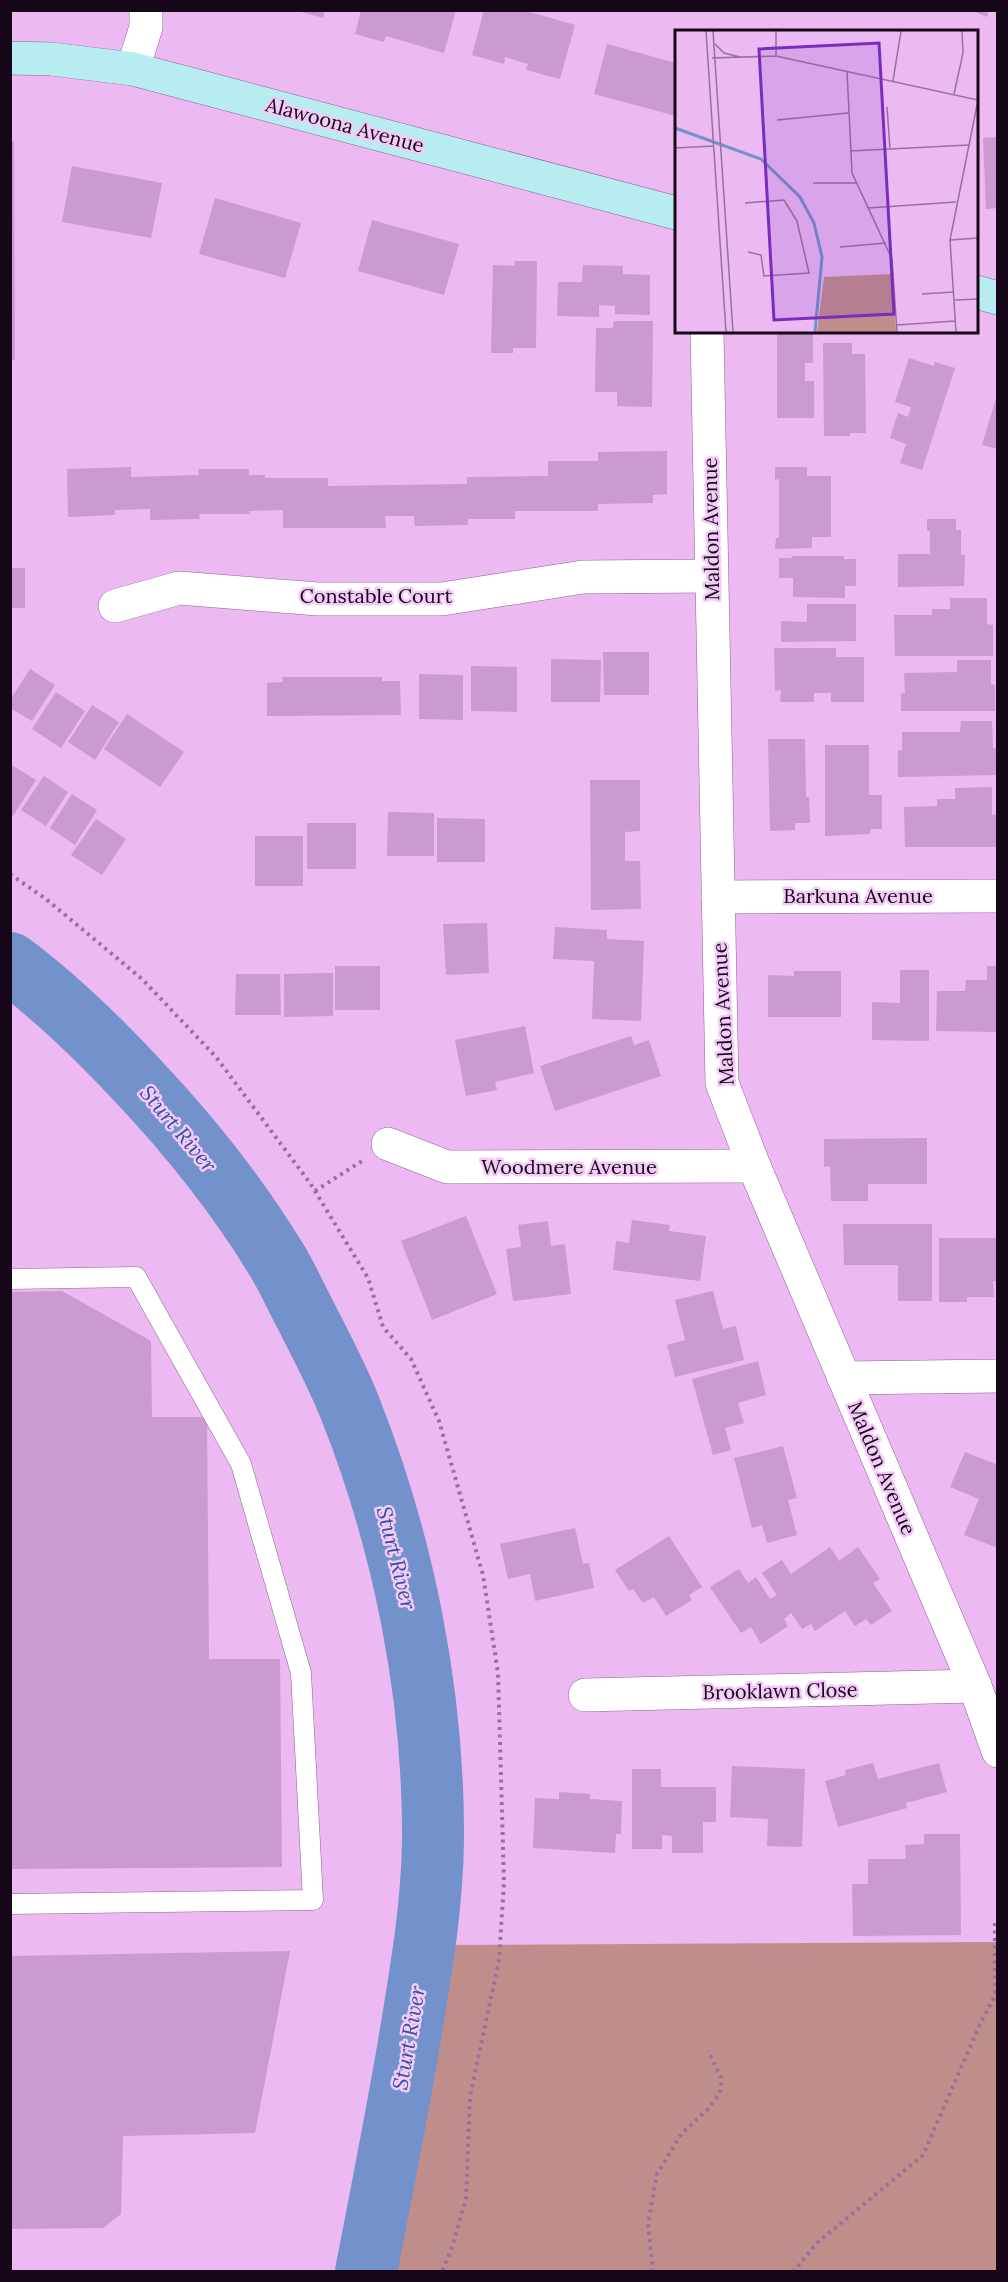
<svg xmlns="http://www.w3.org/2000/svg" width="1008" height="2282" font-family="Lora,serif">
<rect width="100%" height="100%" fill="#ecb9f2"/>
<polygon fill="#c08e8a" points="997,1942 997,2271 383,2271 443,1945"/>
<g fill="none" stroke-linecap="round" stroke-linejoin="round">
<path stroke="#7391cb" stroke-width="62" d="M10,963C57,998 98,1038 138,1081C189,1135 237,1195 276,1259C286,1275 294,1293 303,1310C319,1342 337,1375 350,1408C404,1544 434,1695 433,1841C432,1910 420,1976 409,2043C396,2119 381,2195 366,2272"/>
</g>
<g fill="#cb9ad1">
<polygon points="294,10 325,10 323,18"/>
<polygon points="361,10 456,10 444,53 386,36 384,42 355,34"/>
<polygon points="484,10 523,10 575,25 560,79 526,70 528,64 505,57 504,64 472,55"/>
<polygon points="970,10 989,10 987,17"/>
<polygon points="607,44 676,63 676,116 594,94"/>
<polygon points="998,137 998,208 986,209 983,138"/>
<polygon points="10,141 14,141 15,360 10,360"/>
<polygon points="72,166 162,183 151,238 62,222"/>
<polygon points="215,198 301,223 285,278 199,254"/>
<polygon points="372,220 459,244 444,295 358,271"/>
<polygon points="515,261 537,261 536,348 513,348 513,353 491,353 493,265 514,266"/>
<polygon points="583,265 623,266 623,274 650,275 650,315 615,314 615,306 599,305 599,317 557,316 558,282 582,282"/>
<polygon points="614,321 653,321 652,407 617,406 617,392 595,392 596,328 613,328"/>
<polygon points="777,332 813,332 813,363 805,363 805,381 814,381 814,418 777,418"/>
<polygon points="823,343 852,343 852,354 865,354 866,433 850,433 850,436 824,436"/>
<polygon points="909,358 934,366 935,362 955,368 922,470 900,463 906,444 890,438 898,413 908,417 911,407 895,402"/>
<polygon points="998,392 998,449 982,445"/>
<polygon points="667,451 667,494 653,495 653,503 598,504 598,511 515,511 515,519 468,519 468,525 415,526 414,516 385,516 386,528 283,528 283,510 249,511 250,514 199,514 200,519 150,520 150,509 115,510 115,515 68,517 67,469 131,467 131,477 199,475 198,469 249,469 249,475 265,475 265,478 328,478 328,486 467,484 467,477 548,476 548,461 598,461 598,452"/>
<polygon points="775,467 807,467 807,476 831,476 831,537 812,537 812,548 775,549 776,538 779,538 779,479 775,480"/>
<polygon points="927,519 956,519 956,530 961,530 961,555 965,555 964,586 898,587 898,554 930,554 930,531 927,531"/>
<polygon points="791,556 844,556 844,559 856,559 856,586 845,586 845,598 793,597 793,578 779,578 779,558 792,558"/>
<rect x="10" y="568" width="15" height="40"/>
<polygon points="950,598 987,598 987,624 993,625 993,656 895,656 894,615 932,615 932,609 950,609"/>
<polygon points="807,604 856,604 856,641 781,642 781,621 807,622"/>
<polygon points="774,648 836,648 836,657 864,657 864,702 831,702 831,693 814,693 814,702 780,702 781,690 775,691"/>
<polygon points="603,652 649,652 649,695 604,695"/>
<polygon points="551,659 601,660 600,702 551,702"/>
<polygon points="957,660 991,660 991,684 995,685 995,711 901,711 901,693 905,694 904,673 957,672"/>
<polygon points="471,666 517,667 517,712 471,711"/>
<polygon points="30,669 55,685 32,721 10,708 10,700"/>
<polygon points="419,674 463,675 463,720 419,719"/>
<polygon points="282,677 382,677 382,681 400,681 401,715 267,716 267,683 283,682"/>
<polygon points="56,692 85,711 61,748 32,729"/>
<polygon points="92,705 119,722 95,760 68,742"/>
<polygon points="127,714 184,752 160,787 104,749"/>
<polygon points="961,721 992,721 993,748 998,748 998,775 898,777 898,750 902,751 902,732 960,732"/>
<polygon points="768,739 805,739 806,797 809,797 810,823 795,823 795,830 770,831"/>
<polygon points="825,745 869,745 869,795 882,795 882,829 871,829 870,834 825,836"/>
<polygon points="10,764 36,780 13,816 10,814"/>
<polygon points="44,776 68,792 46,826 21,810"/>
<polygon points="590,780 640,780 640,831 625,832 625,861 640,861 641,909 591,910"/>
<polygon points="992,787 992,815 998,814 998,847 905,847 904,807 937,806 937,799 955,799 955,788"/>
<polygon points="72,794 97,810 75,845 50,828"/>
<polygon points="388,812 434,813 434,856 387,856"/>
<polygon points="437,818 485,819 485,862 437,862"/>
<polygon points="96,819 126,839 102,875 71,855"/>
<rect x="307" y="823" width="49" height="46"/>
<rect x="255" y="836" width="48" height="50"/>
<polygon points="487,923 489,973 446,975 443,924"/>
<polygon points="555,927 607,930 607,939 644,941 641,1021 592,1019 594,961 553,959"/>
<rect x="335" y="966" width="45" height="44"/>
<polygon points="987,966 998,966 998,1032 936,1031 937,991 965,991 966,980 987,980"/>
<polygon points="900,970 929,970 929,1041 872,1040 872,1002 900,1003"/>
<polygon points="794,971 841,971 841,1017 768,1017 768,975 794,976"/>
<polygon points="333,973 333,1016 284,1017 284,974"/>
<polygon points="236,974 280,974 281,1015 235,1015"/>
<polygon points="525,1026 534,1073 495,1082 497,1090 466,1096 455,1040"/>
<polygon points="631,1036 634,1045 649,1040 661,1076 555,1111 540,1066"/>
<polygon points="927,1138 927,1184 868,1184 868,1201 831,1201 830,1166 824,1167 824,1139"/>
<polygon points="466,1216 497,1294 432,1320 401,1241"/>
<polygon points="632,1220 670,1225 669,1231 706,1236 700,1281 613,1270 616,1241 629,1243"/>
<polygon points="548,1221 551,1246 565,1244 571,1294 513,1301 506,1249 521,1247 518,1225"/>
<polygon points="843,1224 932,1224 932,1301 898,1301 898,1265 844,1265"/>
<polygon points="939,1238 998,1238 998,1281 993,1281 994,1297 967,1297 967,1302 939,1302"/>
<polygon points="62,1291 151,1341 152,1417 207,1417 209,1659 280,1659 282,1867 10,1869 10,1292"/>
<polygon points="713,1291 723,1329 736,1326 744,1360 675,1377 667,1345 685,1340 675,1300"/>
<polygon points="758,1361 766,1395 738,1403 744,1423 725,1428 731,1450 713,1455 692,1379"/>
<polygon points="783,1446 797,1498 788,1500 797,1535 767,1543 762,1525 752,1528 734,1458"/>
<polygon points="965,1452 998,1465 998,1548 964,1535 979,1499 950,1487"/>
<polygon points="575,1528 583,1564 589,1563 594,1588 535,1601 530,1574 508,1579 500,1544"/>
<polygon points="669,1536 702,1587 689,1595 692,1600 666,1616 654,1597 643,1603 633,1589 629,1591 615,1570"/>
<polygon points="830,1547 839,1561 858,1547 880,1579 873,1583 892,1611 871,1625 866,1619 855,1626 845,1611 815,1631 811,1624 802,1629 791,1613 784,1619 788,1626 761,1644 751,1627 741,1633 710,1587 739,1569 748,1583 756,1577 770,1599 777,1595 762,1573 782,1560 791,1574"/>
<polygon points="873,1763 878,1779 939,1763 947,1792 906,1803 907,1808 838,1827 825,1781 846,1775 845,1770"/>
<polygon points="732,1766 805,1769 802,1847 767,1846 768,1819 730,1817"/>
<polygon points="632,1769 661,1769 661,1787 716,1787 716,1822 703,1822 703,1853 672,1853 672,1836 662,1835 662,1849 632,1849"/>
<polygon points="559,1792 590,1794 590,1799 622,1801 621,1834 616,1834 615,1853 533,1848 535,1798 559,1799"/>
<polygon points="924,1834 960,1834 961,1935 853,1936 852,1884 868,1884 868,1859 906,1859 905,1845 924,1844"/>
<polygon points="290,1951 255,2133 123,2136 121,2214 103,2228 10,2229 10,1956"/>
</g>
<g fill="none" stroke-linecap="round" stroke-linejoin="round">
<g stroke="#8e6094" stroke-width="21">
<polyline id="lane" points="10,1279 136,1277 241,1464 301,1673 313,1900 10,1904"/>
</g>
<g stroke="#8e6094" stroke-width="34">
<g id="street">
<polyline points="133,69 146,27 146,10"/>
<polyline points="707,332 722,1083 754,1166 975,1686 998,1751"/>
<polyline points="115,606 179,588 318,599 442,599 583,577 711,576"/>
<polyline points="718,897 998,896"/>
<polyline points="388,1144 447,1167 754,1166"/>
<polyline points="844,1378 998,1376"/>
<polyline points="585,1695 975,1686"/>
</g>
</g>
<g stroke="#8e6094" stroke-width="34">
<g id="secondary">
<polyline points="10,58 51,59 133,69 676,213"/>
<polyline points="976,292 998,298"/>
</g>
</g>
<g stroke="#97719b" stroke-width="4" stroke-dasharray="3 4.5" stroke-linecap="butt">
<polyline points="10,874 46,899 142,979 216,1057 310,1183 368,1278 383,1327 411,1359 439,1421 483,1575 498,1673 504,1882 499,1960 470,2097 466,2199 453,2244 442,2272"/>
<polyline points="315,1191 362,1161"/>
<polyline points="653,2272 648,2224 657,2174 682,2133 708,2109 720,2093 722,2079 708,2051"/>
<polyline points="793,2272 817,2243 923,2155 981,2022 995,1996 995,1922 998,1922"/>
</g>
<use href="#lane" stroke="#fff" stroke-width="20"/>
<use href="#street" stroke="#fff" stroke-width="33"/>
<use href="#secondary" stroke="#b7edf0" stroke-width="33"/>
</g>
<g text-anchor="middle" stroke-width="5" stroke-linejoin="round" paint-order="stroke">
<g font-size="20" fill="#170619" stroke="#f4cbf8">
<text transform="translate(345 125) rotate(15)" y="7">Alawoona Avenue</text>
<text transform="translate(711 529) rotate(-91)" y="7">Maldon Avenue</text>
<text x="376" y="603">Constable Court</text>
<text x="858" y="903">Barkuna Avenue</text>
<text transform="translate(723 1014) rotate(-93)" y="7">Maldon Avenue</text>
<text x="569" y="1174">Woodmere Avenue</text>
<text transform="translate(882 1468) rotate(67)" y="7">Maldon Avenue</text>
<text transform="translate(780 1691) rotate(-1)" y="7">Brooklawn Close</text>
</g>
<g font-size="21" font-style="italic" fill="#2f529a" stroke="#f4cbf8">
<text transform="translate(178 1129) rotate(50)" y="7">Sturt River</text>
<text transform="translate(396 1558) rotate(76)" y="7">Sturt River</text>
<text transform="translate(409 2038) rotate(-80)" y="7">Sturt River</text>
</g>
</g>
<g transform="translate(675 30)">
<rect width="303" height="303" fill="#ecb9f2"/>
<path d="M217,244L221,302H142L149,247Z" fill="#c08e8a"/>
<path fill="none" stroke="#7391cb" stroke-width="3" d="M0,98L86,129L125,167L139,193L147,227L140,302"/>
<path fill="none" stroke="#97719b" stroke-width="1.5" d="M31,1L51,302M38,1L58,302M40,14L49,23L65,27M101,26V1M37,28L101,26L303,70L275,210L281,302M172,41L177,143L217,229L222,302M218,51L226,1M279,64L288,23L287,1M212,77L215,119M102,90L173,83M0,118L39,116M175,121L294,115M138,153H181M70,173L109,170L122,191L134,243L89,246L86,225L73,222M193,178L281,172M275,210L303,208M165,217L211,213M247,264L279,262M280,270L303,269M222,295L280,291"/>
<path fill="#7b2cbf" fill-opacity="0.15" stroke="#7b2cbf" stroke-width="3" d="M204,13L219,284L99,290L84,19Z"/>
<rect width="303" height="303" fill="none" stroke="#170619" stroke-width="3"/>
</g>
<rect width="1008" height="2282" fill="none" stroke="#170619" stroke-width="24"/>
</svg>
